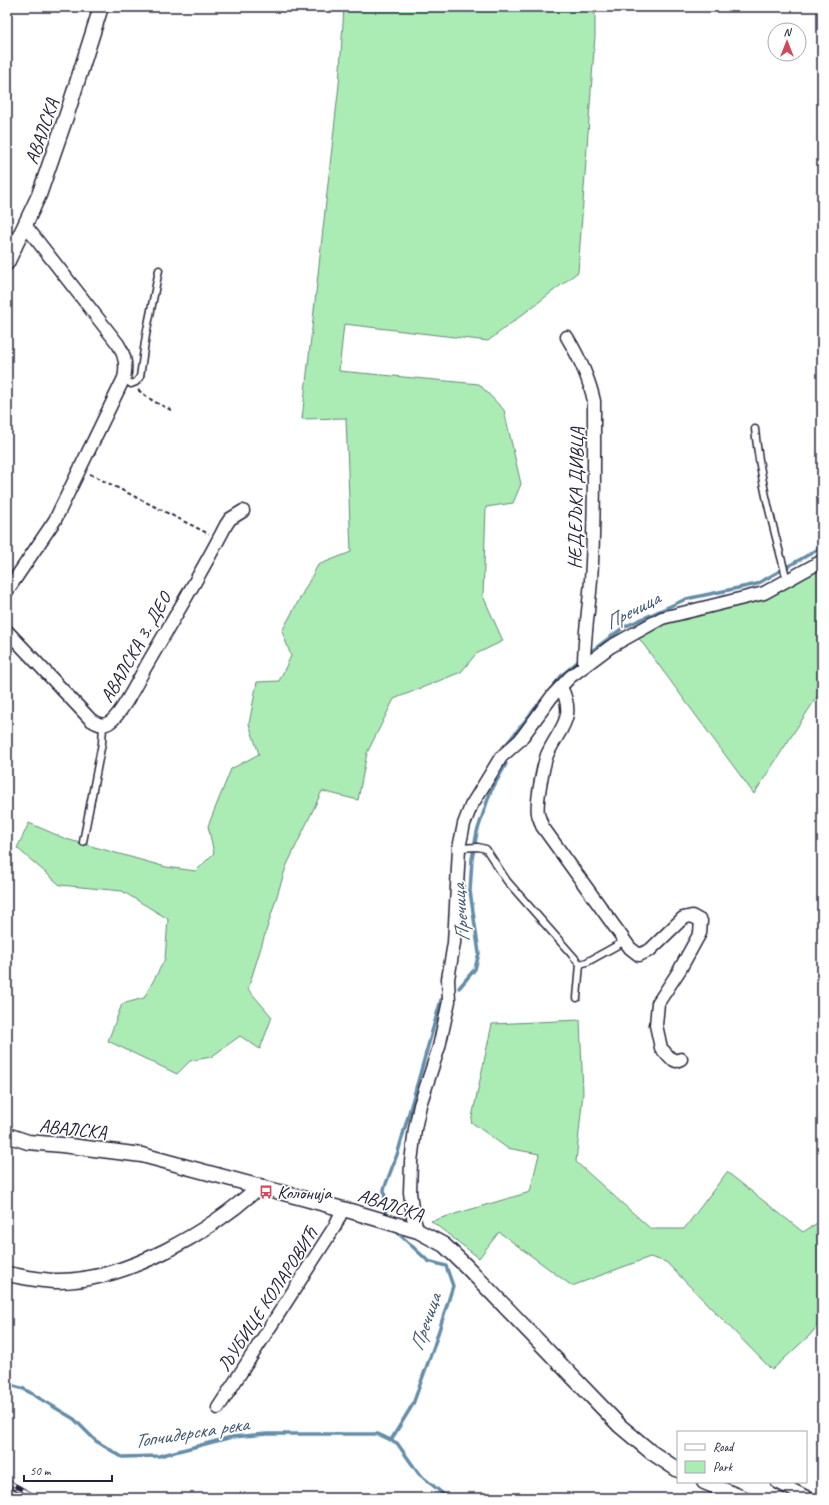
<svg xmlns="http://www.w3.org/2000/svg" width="829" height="1505" font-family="Caveat,sans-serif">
<rect width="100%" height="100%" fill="#fff"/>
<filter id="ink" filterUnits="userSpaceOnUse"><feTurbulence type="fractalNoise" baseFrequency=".025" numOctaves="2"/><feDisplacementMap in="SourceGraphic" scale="8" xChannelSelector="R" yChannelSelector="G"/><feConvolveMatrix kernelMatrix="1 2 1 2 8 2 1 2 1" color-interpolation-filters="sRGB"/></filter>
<g filter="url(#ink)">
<g fill="#abecb5" stroke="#668778">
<polygon points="344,7 595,7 595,36 578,272 488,341 344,324 339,371 479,384 504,410 521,484 513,503 486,507 483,596 503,641 476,654 461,672 394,699 367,753 358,800 322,791 286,867 248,989 272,1017 260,1049 240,1036 211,1057 190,1061 177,1074 108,1041 122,1004 144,998 165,959 168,919 122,891 60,885 17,848 29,823 66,839 166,867 196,871 214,853 208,826 231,769 259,754 249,724 257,682 279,681 291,656 282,631 318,565 351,552 346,418 302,419 339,84"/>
<polygon points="822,560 822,689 754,794 635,633 787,581"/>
<polygon points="580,1020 583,1093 576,1162 651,1229 684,1229 727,1172 803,1232 822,1220 822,1319 811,1334 772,1370 666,1262 650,1257 572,1286 499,1232 479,1258 431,1221 530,1192 539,1154 507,1148 471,1122 492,1024"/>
</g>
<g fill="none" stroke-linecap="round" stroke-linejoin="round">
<g stroke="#638da8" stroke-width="3.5">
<polyline points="588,654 624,627 686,599 757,584 822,547"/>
<polyline points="550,690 563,674 581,659"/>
<polyline points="505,746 541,701"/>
<polyline points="459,988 475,969 479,953 470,891 472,859 477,832 490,793 506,764"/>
<polyline points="386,1215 384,1189 398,1152 441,1000"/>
<polyline points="7,1384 24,1389 74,1419 96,1441 122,1457 159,1456 232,1437 267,1434 378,1434 397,1443 419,1474 448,1498"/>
<polyline points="391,1440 413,1404 434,1346 453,1286 446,1266 428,1261 398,1233"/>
</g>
<g stroke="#22223b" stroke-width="9">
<g id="service">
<polyline points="124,378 131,384 136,382 140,377 146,335 159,270"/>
<path d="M755,429C760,481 774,530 787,580"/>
<polyline points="83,842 102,743 103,725"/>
<polyline points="459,848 478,847 486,849 507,881 580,964 587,962 625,941"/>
<polyline points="577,998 580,964"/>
</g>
</g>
<g stroke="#22223b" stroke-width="15">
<g id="minor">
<path d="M567,337C579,357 589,378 594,401C594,461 595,521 591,580C589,609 584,637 584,665"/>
<path d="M7,591L55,520L124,378C127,366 125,355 118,344L25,225"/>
<path d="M7,631L91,720C98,724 103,727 110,722C121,715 138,681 145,668C172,621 201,574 226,525L230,519L243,511"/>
<path d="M561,687C577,719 559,728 547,755C543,767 536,802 538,814C539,818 541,822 542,826L630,948L639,955L650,950L683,918L692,916L701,921L700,933L679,971L658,1003L656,1025L661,1048L670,1058L676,1061L681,1059"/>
<polyline points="418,1231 413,1217 410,1192 411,1162 415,1129 420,1105 439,1047 449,1001 448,979 454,943 459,848 464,824 471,806 501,757 520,740 553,695 570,677 610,647 662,618 764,593 822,561"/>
<polyline points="218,1408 335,1226 343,1209"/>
<polyline points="777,1482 808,1498"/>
<polyline points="7,1493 16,1498"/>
</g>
</g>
<g stroke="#22223b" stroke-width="17">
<g id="tertiary">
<polyline points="7,263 39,195 67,114 101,7"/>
<polyline points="7,1135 28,1142 62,1145 142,1155 354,1212 418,1231 444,1245 466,1266 620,1426 651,1452 678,1470"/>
<path d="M7,1274C24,1277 41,1281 58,1281C127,1281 211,1231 260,1186"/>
<polyline points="704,1482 743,1498"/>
</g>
</g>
<g stroke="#22223b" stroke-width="2" stroke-dasharray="4 3" stroke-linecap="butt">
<polyline points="138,390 153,401 173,411"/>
<polyline points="90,474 209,534"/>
</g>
<use href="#service" stroke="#fff" stroke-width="6"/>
<use href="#minor" stroke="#fff" stroke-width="12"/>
<use href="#tertiary" stroke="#fff" stroke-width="14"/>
<g stroke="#22223b" stroke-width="4.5">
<polyline id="rail" points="7,1481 38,1498"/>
</g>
<use href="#rail" stroke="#fff" stroke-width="3" stroke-dasharray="9" stroke-linecap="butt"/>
</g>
</g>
<defs>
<g id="bus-bare" transform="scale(1.08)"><path d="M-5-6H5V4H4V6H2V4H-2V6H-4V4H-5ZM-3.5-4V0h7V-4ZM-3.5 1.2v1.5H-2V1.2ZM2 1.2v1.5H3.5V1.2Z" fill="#d1495b" stroke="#fff" stroke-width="2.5" paint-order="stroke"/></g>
</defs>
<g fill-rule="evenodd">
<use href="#bus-bare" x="266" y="1192"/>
</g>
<g text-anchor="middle" stroke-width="3.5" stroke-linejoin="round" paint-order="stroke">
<g font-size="19" fill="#22223b" stroke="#fff">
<text transform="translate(41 131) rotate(-71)" y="7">АВАЛСКА</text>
<text transform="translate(575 498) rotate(-89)" y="7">НЕДЕЉКА ДИВЦА</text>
<text transform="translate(135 647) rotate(-60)" y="7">АВАЛСКА 3. ДЕО</text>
<text transform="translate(73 1128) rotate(6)" y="7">АВАЛСКА</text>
<text transform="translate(391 1204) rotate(18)" y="7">АВАЛСКА</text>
<text transform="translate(267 1299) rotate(-57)" y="7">ЉУБИЦЕ КОЛАРОВИЋ</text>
</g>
<g font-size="19" fill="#22223b" stroke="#fff" text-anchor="start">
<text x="277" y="1199">Колонија</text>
</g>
<g font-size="20" font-style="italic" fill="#425871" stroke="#fff">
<text transform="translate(632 610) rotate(-28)" y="7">Пречица</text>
<text transform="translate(460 913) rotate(-95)" y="7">Пречица</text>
<text transform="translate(425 1322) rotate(-71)" y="7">Пречица</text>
<text transform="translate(191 1432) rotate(-9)" y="7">Топчидерска река</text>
</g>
</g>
<rect width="829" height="1505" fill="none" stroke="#fff" stroke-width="24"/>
<rect x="12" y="12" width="805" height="1481" fill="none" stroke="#22223b" stroke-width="1.5" filter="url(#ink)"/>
<rect x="677" y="1431" width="130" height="52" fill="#ffffff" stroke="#a7a7b1"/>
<rect x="685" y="1444" width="20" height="6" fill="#ffffff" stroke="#a7a7b1"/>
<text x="713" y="1451" font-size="12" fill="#22223b">Road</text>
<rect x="685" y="1461" width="20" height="12" fill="#abecb5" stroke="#a7a7b1"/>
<text x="713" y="1471" font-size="12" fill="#22223b">Park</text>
<g transform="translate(787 42)"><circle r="19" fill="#ffffff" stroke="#a7a7b1"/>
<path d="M0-3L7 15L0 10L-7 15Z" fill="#d1495b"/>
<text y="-6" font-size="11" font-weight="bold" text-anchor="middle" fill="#22223b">N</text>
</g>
<path d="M24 1475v6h88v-6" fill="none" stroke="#22223b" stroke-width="2"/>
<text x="30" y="1475" font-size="12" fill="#22223b" stroke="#ffffff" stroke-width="3" paint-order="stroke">50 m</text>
</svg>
